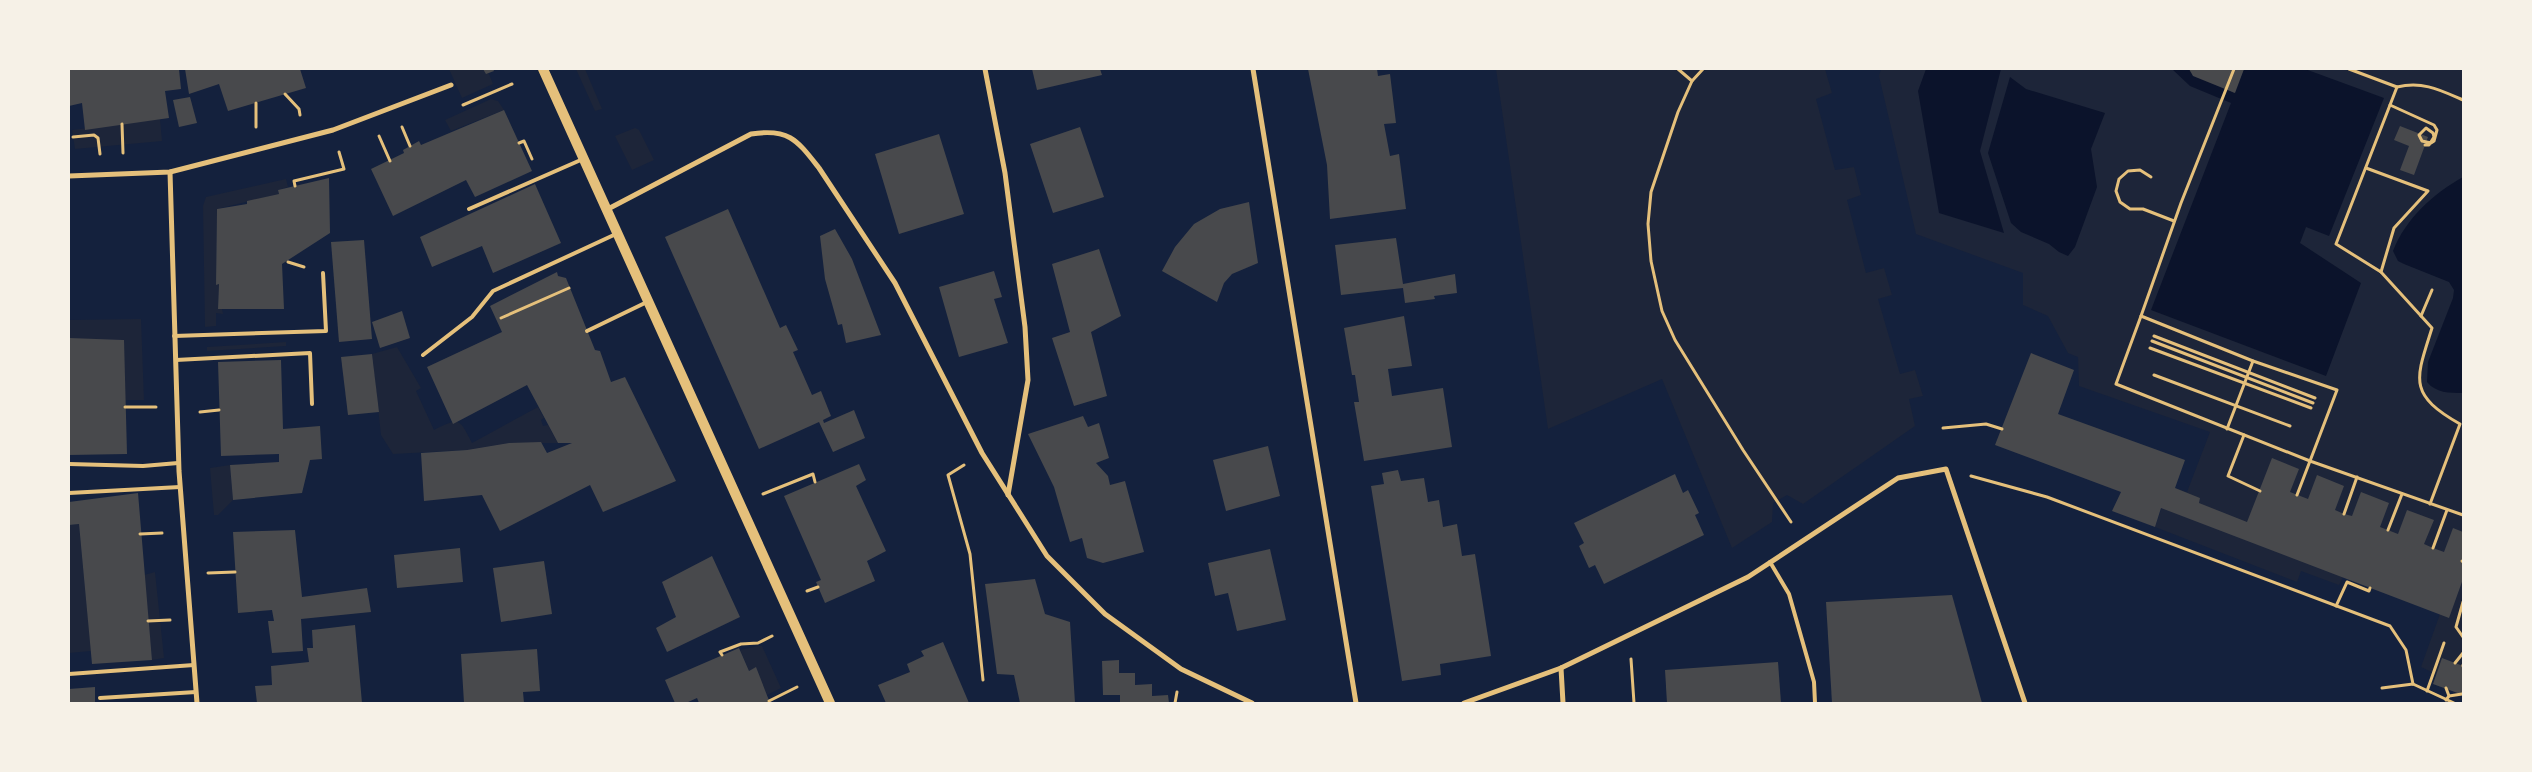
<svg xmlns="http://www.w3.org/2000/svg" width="2532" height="772" font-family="Raleway,sans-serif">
<rect width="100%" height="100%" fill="#14213d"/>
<g fill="#1d2539">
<polygon points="449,69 487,69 493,84 462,98"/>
<polygon points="576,69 585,69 602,109 595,111"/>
<polygon points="1496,69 1825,69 1832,93 1816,99 1835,170 1854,167 1861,195 1847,200 1866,273 1884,268 1892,295 1878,299 1900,374 1915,370 1923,396 1909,399 1915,426 1803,504 1787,495 1773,503 1772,522 1732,548 1662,379 1548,429"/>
<polygon points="1881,69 2463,69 2463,695 2433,684 2436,674 2421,667 2440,614 2343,577 2339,585 2301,571 2297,582 2155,527 2169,486 2187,492 2210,432 2079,386 2078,357 2068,353 2048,316 2023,305 2023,273 1916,234 1879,76"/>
<polygon points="491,99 498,101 504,110 451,131 445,120"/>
<polygon points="160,119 162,141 75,149 72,130"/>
<polygon points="635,128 639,130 654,160 632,170 615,136"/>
<polygon points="286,179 288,187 278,190 279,194 217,209 216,285 219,284 218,309 222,309 223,314 216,313 216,326 205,327 203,206 206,197"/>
<polygon points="141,319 144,400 124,400 124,340 69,339 69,320"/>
<polygon points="286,342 286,346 207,351 207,347"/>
<path d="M397,347L421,388L416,391L434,430C460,417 459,418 472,443L538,407L544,418L541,420L543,426L548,425L558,443H509L467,450L393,454L381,435L372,354Z"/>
<polygon points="230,465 233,500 218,515 214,515 210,468"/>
<polygon points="79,524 91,651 69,653 69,525"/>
<polygon points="155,572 164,658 152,660 144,575"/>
<polygon points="758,646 762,646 781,688 767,695 755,668 749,671 740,650"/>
</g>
<g fill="#0b132b">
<polygon points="1926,69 2001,69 1980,151 2004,233 1939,213 1918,91"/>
<polygon points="2172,69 2190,69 2234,93 2244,69 2305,69 2384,98 2329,236 2306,227 2300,243 2361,283 2326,376 2151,310 2231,103 2190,86"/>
<polygon points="2010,77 2026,89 2105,113 2091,149 2097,187 2075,247 2068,256 2059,252 2049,244 2021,232 2011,223 1988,153"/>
<path d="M2463,177V393C2449,393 2436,393 2427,382L2428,362L2453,298L2454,290L2449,282L2404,264L2398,261L2393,251C2406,218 2433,194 2463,177Z"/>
</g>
<g fill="#48494c">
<polygon points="69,69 179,69 181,89 165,91 169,118 85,130 82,103 69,106"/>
<polygon points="185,69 300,69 306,88 228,111 219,84 189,94"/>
<polygon points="483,69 493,69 494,71 486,74"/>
<polygon points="1032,69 1100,69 1102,75 1037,90"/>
<polygon points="1308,69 1377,69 1378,76 1390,74 1396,123 1384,124 1390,156 1399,154 1406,209 1330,219 1327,165"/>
<polygon points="2189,69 2244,69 2235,93 2193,76"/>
<polygon points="190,97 197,123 179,127 173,100"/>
<polygon points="504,110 532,171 475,197 466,180 393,216 371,169 404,153 403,150 419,141 421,145"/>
<polygon points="2400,126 2428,137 2414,175 2400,170 2409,146 2394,140"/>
<polygon points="1080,127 1104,197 1053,213 1030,144"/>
<polygon points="939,134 964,214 899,234 875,154"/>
<polygon points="329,178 330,233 282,264 284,309 218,309 219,284 216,285 217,209 247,204 247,201 279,194 278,190"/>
<polygon points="535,184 561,243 493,273 482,246 432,267 420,237"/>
<polygon points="1249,202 1258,263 1232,274 1224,283 1217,302 1162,271 1175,247 1194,224 1220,209"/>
<polygon points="728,209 780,328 786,325 798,350 793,352 812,395 821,391 831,416 823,420 824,423 854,410 865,438 833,452 819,422 759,449 665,237"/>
<polygon points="835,229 852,259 881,335 846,343 842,324 838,325 825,279 820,236"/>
<polygon points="1396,238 1403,284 1455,274 1457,293 1434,296 1435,299 1405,303 1403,288 1341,295 1335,245"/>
<polygon points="364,240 372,339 339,342 331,242"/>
<polygon points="1099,249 1121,316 1091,332 1107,396 1074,406 1052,338 1070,332 1052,264"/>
<polygon points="994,271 1002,297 994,299 1008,343 959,357 939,287"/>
<polygon points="557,272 558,276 566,278 595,350 600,351 611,382 625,377 676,481 603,512 590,485 500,531 482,495 424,501 421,453 467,450 509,443 541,442 547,453 572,443 558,443 527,385 453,424 427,367 502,332 490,306"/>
<polygon points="402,311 410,338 380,348 372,322"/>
<polygon points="1404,316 1412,366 1388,369 1392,396 1443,388 1452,447 1364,461 1354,402 1359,402 1355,375 1352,375 1344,328"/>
<polygon points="69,338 124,340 127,454 69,455"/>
<polygon points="2031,353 2074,370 2058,414 2185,460 2175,488 2200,498 2199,503 2247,522 2272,458 2299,469 2290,492 2308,499 2317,475 2344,486 2335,510 2344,514 2352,516 2361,492 2389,503 2380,527 2398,534 2407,510 2434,520 2424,544 2433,548 2444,552 2453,528 2463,532 2463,579 2449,618 2161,508 2155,527 2112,511 2121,492 1995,445"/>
<polygon points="372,354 379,412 348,415 341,357"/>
<polygon points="281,360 283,429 320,426 322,459 310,460 302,493 233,500 230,465 279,462 279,454 221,456 218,362"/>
<polygon points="1083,416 1088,427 1099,423 1109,458 1096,463 1108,476 1110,485 1125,481 1144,552 1103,563 1087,558 1082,538 1070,542 1054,487 1028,434"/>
<polygon points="1268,446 1280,496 1226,511 1213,460"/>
<polygon points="859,464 866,480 856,486 886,551 867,561 875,581 825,603 816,582 821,580 784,496"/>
<polygon points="1398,470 1401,481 1424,478 1428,502 1439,500 1443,527 1457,524 1462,556 1475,554 1491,656 1440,664 1441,675 1402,681 1371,486 1384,484 1382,473"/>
<polygon points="1675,474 1683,493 1688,490 1699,513 1695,515 1704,535 1604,584 1595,565 1589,568 1579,546 1584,543 1574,523"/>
<polygon points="138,493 152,660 92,664 79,524 69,525 69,502"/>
<polygon points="295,530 302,597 367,588 371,612 301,619 303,651 272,653 268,621 274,621 272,610 238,613 233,532"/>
<polygon points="460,548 463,582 397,588 394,555"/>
<polygon points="1270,549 1286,620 1237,631 1228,593 1215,596 1208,563"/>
<polygon points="712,556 740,617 667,652 656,628 676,617 662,582"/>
<polygon points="544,561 552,614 501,622 493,568"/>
<polygon points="1035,579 1045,614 1070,622 1075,703 1020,703 1014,675 997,674 985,584"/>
<polygon points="1952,595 1982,703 1832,703 1826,602"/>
<polygon points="355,625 362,703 257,703 255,686 272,685 271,666 309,662 307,648 313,648 312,630"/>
<polygon points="943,642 969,703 886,703 878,685 910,672 907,664 924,656 921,651"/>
<polygon points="739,648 749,671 756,667 770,703 699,703 697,698 686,703 675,703 665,680"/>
<polygon points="537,649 540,691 523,692 524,703 464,703 461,654"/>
<polygon points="2442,658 2463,666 2463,695 2433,684"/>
<polygon points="1119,660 1119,673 1135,673 1135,685 1152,684 1152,696 1168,695 1169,703 1120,703 1120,695 1103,695 1102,661"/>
<polygon points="1778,662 1781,703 1667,703 1665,670"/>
<polygon points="95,687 95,703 69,703 69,689"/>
</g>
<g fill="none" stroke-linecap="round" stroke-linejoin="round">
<g stroke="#e5c07b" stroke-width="3">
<polyline points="1678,69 1692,81"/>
<polyline points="1703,69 1692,81 1678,112 1651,192 1648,224 1651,261 1662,311 1675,340 1743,450 1791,522"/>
<path d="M2349,69L2397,87L2336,244L2381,272L2432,328C2416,379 2407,394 2460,424L2430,504"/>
<path d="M2397,87C2423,81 2440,90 2463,100"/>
<polyline points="285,94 299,109 300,115"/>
<polyline points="463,105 512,84"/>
<polyline points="2390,105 2434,125 2437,130 2434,141 2431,143 2422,141 2419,135 2426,128 2433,133 2434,137 2429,145 2425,145"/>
<polyline points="122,124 123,153"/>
<polyline points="256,127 256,103"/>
<polyline points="402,127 410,146"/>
<polyline points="379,136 390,161"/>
<polyline points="73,137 94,135 98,138 100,154"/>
<polyline points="519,143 524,141 532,159"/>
<polyline points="2366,168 2428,191 2394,228 2381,272"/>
<polyline points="2151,177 2140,170 2128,171 2119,179 2116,191 2120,202 2130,209 2143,209 2174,221"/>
<polyline points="295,186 294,181 344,169 339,152"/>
<polyline points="288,262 304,267"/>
<polyline points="2141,316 2181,203 2234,69"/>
<polyline points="2421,316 2432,290"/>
<polyline points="501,318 569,288"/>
<polyline points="2154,336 2315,398"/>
<polyline points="2152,341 2313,403"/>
<polyline points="2150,348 2311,408"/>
<polyline points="2154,375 2290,426"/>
<polyline points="125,407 156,407"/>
<polyline points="200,412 219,410"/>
<polyline points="1943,428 1986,424 2002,429"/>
<polyline points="2227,429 2253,361"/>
<polyline points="2244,435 2228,476 2260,491"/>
<polyline points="964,465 948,475 970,554 983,680"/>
<polyline points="1971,476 2047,497 2390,626 2406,650 2413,684"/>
<polyline points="763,494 813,474 815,482"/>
<polyline points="2297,495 2310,461 2116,384 2141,316 2253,361 2337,390 2310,461 2463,515"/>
<polyline points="2344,514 2357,477"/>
<polyline points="2388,530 2402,494"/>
<polyline points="140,534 162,533"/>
<polyline points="2433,548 2447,510"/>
<polyline points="2462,561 2463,562"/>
<polyline points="208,573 235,572"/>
<polyline points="807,591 818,587"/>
<polyline points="2463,602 2456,627 2463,637"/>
<polyline points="2336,606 2347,582 2369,591 2370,588"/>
<polyline points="148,621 170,620"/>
<polyline points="722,655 720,652 741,644 758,643 772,636"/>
<polyline points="1631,659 1634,703"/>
<polyline points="2455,663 2463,653"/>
<polyline points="2463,666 2463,665"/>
<polyline points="2382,688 2413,684 2454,703"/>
<polyline points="2427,691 2444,643"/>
<polyline points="2449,696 2462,694"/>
<polyline points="2446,700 2449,696 2446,688"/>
<polyline points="769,701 797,687"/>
<polyline points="1175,703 1177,692"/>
</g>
<g stroke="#e5c07b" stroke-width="4">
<polyline points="469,209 583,159"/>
<polyline points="587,331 647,302"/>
<polyline points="174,336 326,331 323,273"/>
<polyline points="423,355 472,317 493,291 616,234"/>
<polyline points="176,360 310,353 312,404"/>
<polyline points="69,464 143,466 178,463"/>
<polyline points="69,493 180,487"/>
<polyline points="1770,562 1789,594 1814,682 1815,703"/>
<polyline points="69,674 194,665"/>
<polyline points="100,698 196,692"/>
</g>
<g stroke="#e5c07b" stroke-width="5">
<polyline points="985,69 1005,173 1025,327 1028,380 1008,495"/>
<polyline points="1253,69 1356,703"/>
<polyline points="170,172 179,471 197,703"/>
<polyline points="69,176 170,172 333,130 451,85"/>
<path d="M608,209L751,134C789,128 797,140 819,168L895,283L982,453L1047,556L1105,614L1181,669L1252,703"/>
<polyline points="1561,668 1563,703"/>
<polyline points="1464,703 1561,668 1748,577 1898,478 1946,469 2025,703"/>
</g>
<polyline stroke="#e5c07b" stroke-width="10" points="543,69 830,703"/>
</g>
<rect width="2532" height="772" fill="none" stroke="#f6f1e7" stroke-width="140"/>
</svg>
